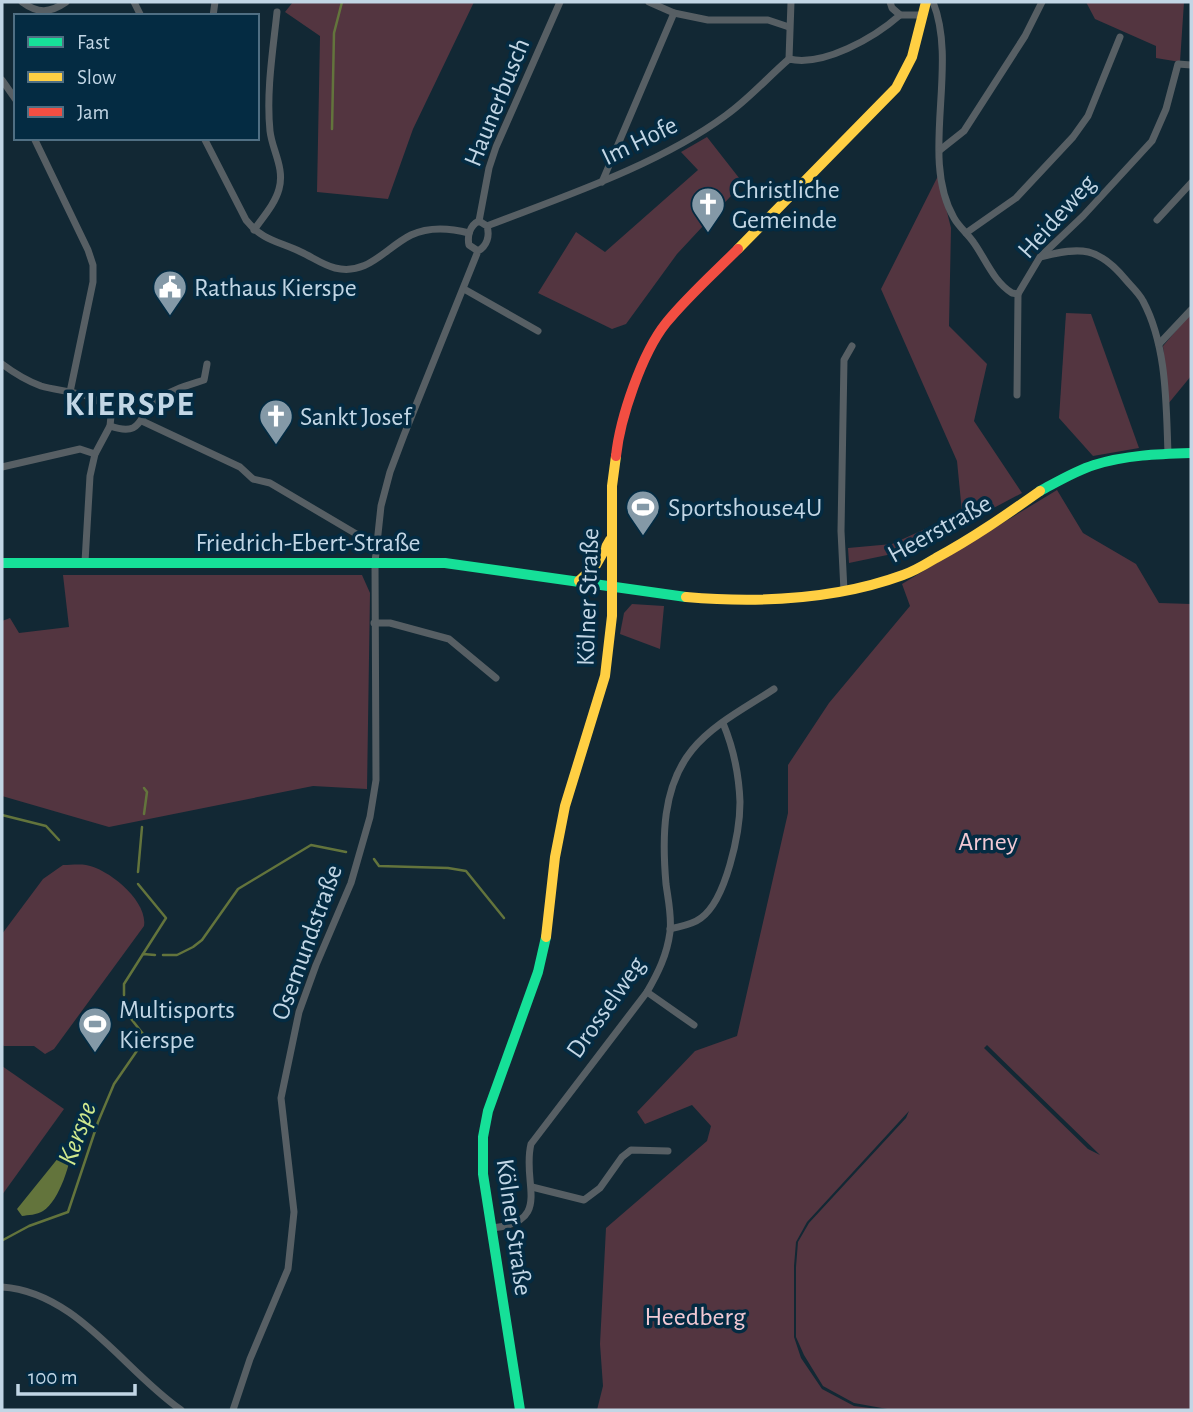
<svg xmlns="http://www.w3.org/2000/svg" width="1193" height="1412" font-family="'Alegreya Sans',sans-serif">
<rect width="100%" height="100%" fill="#122834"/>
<g fill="#533540" fill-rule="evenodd">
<polygon points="293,2 474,2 413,129 388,199 317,192 320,36 285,12"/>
<polygon points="1086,2 1184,2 1180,62 1156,58 1156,46 1095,19"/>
<polygon points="707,137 743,183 677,254 626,324 612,329 538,293 576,232 605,252 698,170 681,152"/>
<polygon points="938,176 951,228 949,326 987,364 974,421 1022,493 916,549 849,563 848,548 892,544 962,512 957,461 881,289"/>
<polygon points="1066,313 1091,314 1139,448 1093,456 1059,418"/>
<polygon points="1191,313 1191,376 1168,404 1163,346"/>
<path d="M1057,490L1083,533L1136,564L1159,603L1191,604V1410H893L854,1403L823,1386L804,1355L796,1337V1267L798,1242L809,1223L906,1118L909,1111L807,1222L796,1242L794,1266V1337L801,1358L822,1389L854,1406L886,1410H597L603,1386L600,1344L606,1228L707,1141L711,1126L692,1105L645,1124L637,1112L695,1051L737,1036L788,813V765L829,703L910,606L902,584ZM987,1045L1100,1155L1088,1149L984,1048Z"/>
<polygon points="63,575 362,575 370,593 367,789 313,786 109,827 2,796 2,621 10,618 19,633 69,627"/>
<polygon points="632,604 664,606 660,649 620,634 624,613"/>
<path d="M63,865C70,865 79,864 86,865C109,869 148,901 144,926L54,1049L45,1054L34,1046H4L2,1045V934L43,879Z"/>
<polygon points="2,1066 64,1109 2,1195"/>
</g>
<path fill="#63743c" d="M73,1142C71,1162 60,1200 43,1211C37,1215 28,1215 22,1216L17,1209L63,1152Z"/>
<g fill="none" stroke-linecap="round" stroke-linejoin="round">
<g stroke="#63743c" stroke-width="2.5">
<polyline points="332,129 334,33 342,2"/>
<polyline points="144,788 147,792 144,814"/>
<polyline points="2,815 46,826 59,840"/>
<polyline points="374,859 379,866 448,868 466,871 504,918"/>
<polyline points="138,872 142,827"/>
<polyline points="138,884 166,918 143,954"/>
<polyline points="163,955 177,955 193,947 202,940 238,889 311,845 346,852"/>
<polyline points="124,995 124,984 143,954 155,955"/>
<polyline points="3,1240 29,1226 68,1212 98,1122 114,1084 143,1042 143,1034 125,1011"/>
</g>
<g stroke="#575f64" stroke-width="7">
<path d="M22,2C38,14 50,13 66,2"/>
<polyline points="134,2 141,16"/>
<path d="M933,2C959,67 919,157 954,218C959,227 968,234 974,243C986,260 994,282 1012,293L1018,294L1040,257L1083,216L1152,141L1166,109L1178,64L1191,65"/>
<polyline points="674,13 708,20 768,20 789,27"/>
<polyline points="900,15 922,15"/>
<polyline points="213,16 215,2"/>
<polyline points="789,59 791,2"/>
<polyline points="2,80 16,100"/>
<polyline points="34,138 88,250 93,265 93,282 70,392"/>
<path d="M204,138L246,220C263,241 278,241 301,252C312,257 323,265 335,268C368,276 385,248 411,235C430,226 450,228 469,233"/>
<polyline points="940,150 964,131 1025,36 1042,2"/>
<polyline points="602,182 674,13 649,2"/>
<polyline points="1157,220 1191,183"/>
<polyline points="479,221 489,168 496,147 560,2"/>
<path d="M487,226C565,196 658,165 725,116C748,100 767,78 789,59C823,67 874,38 900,15L892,8L890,2"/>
<path d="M254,230C263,217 275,204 279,189C285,168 272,150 270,131C266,92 273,50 277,12"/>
<polyline points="966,233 1016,198 1073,137 1088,116 1120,37"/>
<path d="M1041,257C1081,246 1099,247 1126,280C1131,286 1139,293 1143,301C1167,346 1166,403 1168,453"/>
<polyline points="464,289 538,331"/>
<polyline points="1159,344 1191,310"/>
<path d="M2,364C14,373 27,381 41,386C64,393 101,391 111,416L110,426L95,454L90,476L85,562"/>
<polyline points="1017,395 1018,294"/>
<polyline points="142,421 240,467 253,479 270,483 358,535 375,542"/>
<path d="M110,426C145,438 137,414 157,400C170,390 189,385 204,380L207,364"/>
<polyline points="2,467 80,449 95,454"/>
<polyline points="844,591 841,531 844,360 852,346"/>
<polyline points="374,623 390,623 449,639 496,678"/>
<path d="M670,929C681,926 692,925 701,918C726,900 740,833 740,802C739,776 733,747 723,723"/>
<polyline points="647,992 694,1025"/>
<polyline points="532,1187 584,1200 600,1188 622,1157 631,1150 668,1151"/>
<path d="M492,1228C554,1222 521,1183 531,1144L647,992C658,973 667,955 670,932C672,917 668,899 666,884C662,838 662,787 692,750C713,724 747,707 774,689"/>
<path d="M2,1287C77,1292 123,1370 181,1410"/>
<path d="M233,1410L250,1359L288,1269L294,1212L281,1098L299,1012L316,965L351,883L370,817L376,780L375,562L381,506L390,472L404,435L478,251C487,246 490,236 487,226L479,221C470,225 467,236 469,245L478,251"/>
</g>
<g stroke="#16e098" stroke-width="10">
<path d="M1040,491C1057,482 1075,471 1094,465C1126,455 1158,454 1191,453"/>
<polyline points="2,563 445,563 686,597"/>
<polyline points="520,1410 483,1174 483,1137 488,1111 538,972 546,937"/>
</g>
<g stroke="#ffcf43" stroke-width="10">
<polyline points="738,249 896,88 912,57 926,2"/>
<polyline points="579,581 596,565 610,540"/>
<path d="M686,597C758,603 835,600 903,575C915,571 926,564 936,558C973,538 1006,515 1040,491"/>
<polyline points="546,937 555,857 565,806 605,676 612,616 612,486 616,456"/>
</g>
<path stroke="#f24e42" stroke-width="10" d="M616,456C620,418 642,353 666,323C687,297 714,273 738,249"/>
</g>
<defs>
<g id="church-pin" transform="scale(1.75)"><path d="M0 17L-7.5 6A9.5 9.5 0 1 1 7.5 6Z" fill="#8499a7" stroke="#042b42"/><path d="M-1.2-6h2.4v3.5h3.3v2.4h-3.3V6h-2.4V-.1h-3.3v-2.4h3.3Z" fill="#fff"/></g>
<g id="civic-pin" transform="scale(1.75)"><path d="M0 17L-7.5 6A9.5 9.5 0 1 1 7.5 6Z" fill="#8499a7" stroke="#042b42"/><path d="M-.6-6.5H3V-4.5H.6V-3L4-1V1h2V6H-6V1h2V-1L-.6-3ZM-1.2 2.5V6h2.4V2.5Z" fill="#fff"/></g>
<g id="stadium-pin" transform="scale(1.75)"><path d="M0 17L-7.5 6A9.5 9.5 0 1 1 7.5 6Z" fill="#8499a7" stroke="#042b42"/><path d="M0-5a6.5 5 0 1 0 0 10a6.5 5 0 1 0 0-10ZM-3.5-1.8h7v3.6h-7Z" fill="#fff"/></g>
</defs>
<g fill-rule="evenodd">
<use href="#church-pin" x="708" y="204"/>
<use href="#civic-pin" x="170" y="287"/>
<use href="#church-pin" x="276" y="416"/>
<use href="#stadium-pin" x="643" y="507"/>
<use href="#stadium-pin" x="95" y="1024"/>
</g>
<g text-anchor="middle" stroke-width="7" stroke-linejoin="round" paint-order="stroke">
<g font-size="26" fill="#c2d6e5" stroke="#042b42">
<text transform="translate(496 102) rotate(-68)" y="9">Haunerbusch</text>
<text transform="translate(639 140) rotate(-26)" y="9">Im Hofe</text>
<text transform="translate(1056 216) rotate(-48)" y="9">Heideweg</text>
<text transform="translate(939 528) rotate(-29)" y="9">Heerstraße</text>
<text x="308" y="551">Friedrich-Ebert-Straße</text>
<text transform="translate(587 597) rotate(-88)" y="9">Kölner Straße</text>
<text transform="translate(306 942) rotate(-70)" y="9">Osemundstraße</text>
<text transform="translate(605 1007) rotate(-55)" y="9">Drosselweg</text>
<text transform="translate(515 1227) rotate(82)" y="9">Kölner Straße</text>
</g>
<g font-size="26" fill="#c2d6e5" stroke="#042b42" text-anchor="start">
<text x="732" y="198">Christliche<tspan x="732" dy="30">Gemeinde</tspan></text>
<text x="194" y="296">Rathaus Kierspe</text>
<text x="300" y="425">Sankt Josef</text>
<text x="668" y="516">Sportshouse4U</text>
<text x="119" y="1018">Multisports<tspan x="119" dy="30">Kierspe</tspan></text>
</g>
<g font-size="26" fill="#f2c9d4" stroke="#042b42">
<text x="988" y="850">Arney</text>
<text x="695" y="1325">Heedberg</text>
</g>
<g font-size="28" font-style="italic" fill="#d0e98e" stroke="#042b42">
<text transform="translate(76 1133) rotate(-70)" y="10">Kerspe</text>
</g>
<g font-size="33" font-weight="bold" letter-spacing="2" fill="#c2d6e5" stroke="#042b42">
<text x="130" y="415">KIERSPE</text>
</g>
</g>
<rect width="1193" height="1412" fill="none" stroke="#c2d6e5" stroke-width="7"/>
<rect x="14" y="14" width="245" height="126" fill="#042b42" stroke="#506f83" stroke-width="2"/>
<rect x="28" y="37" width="35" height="10" fill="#16e098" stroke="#506f83" stroke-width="2"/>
<text x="77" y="49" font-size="21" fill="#c2d6e5">Fast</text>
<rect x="28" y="72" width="35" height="10" fill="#ffcf43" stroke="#506f83" stroke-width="2"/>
<text x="77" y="84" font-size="21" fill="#c2d6e5">Slow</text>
<rect x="28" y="107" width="35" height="10" fill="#f24e42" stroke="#506f83" stroke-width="2"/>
<text x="77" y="119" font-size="21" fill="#c2d6e5">Jam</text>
<path d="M18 1384v10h117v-10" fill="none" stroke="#c2d6e5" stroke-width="3.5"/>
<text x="28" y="1384" font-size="21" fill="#c2d6e5" stroke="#042b42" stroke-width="5" paint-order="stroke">100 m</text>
</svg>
